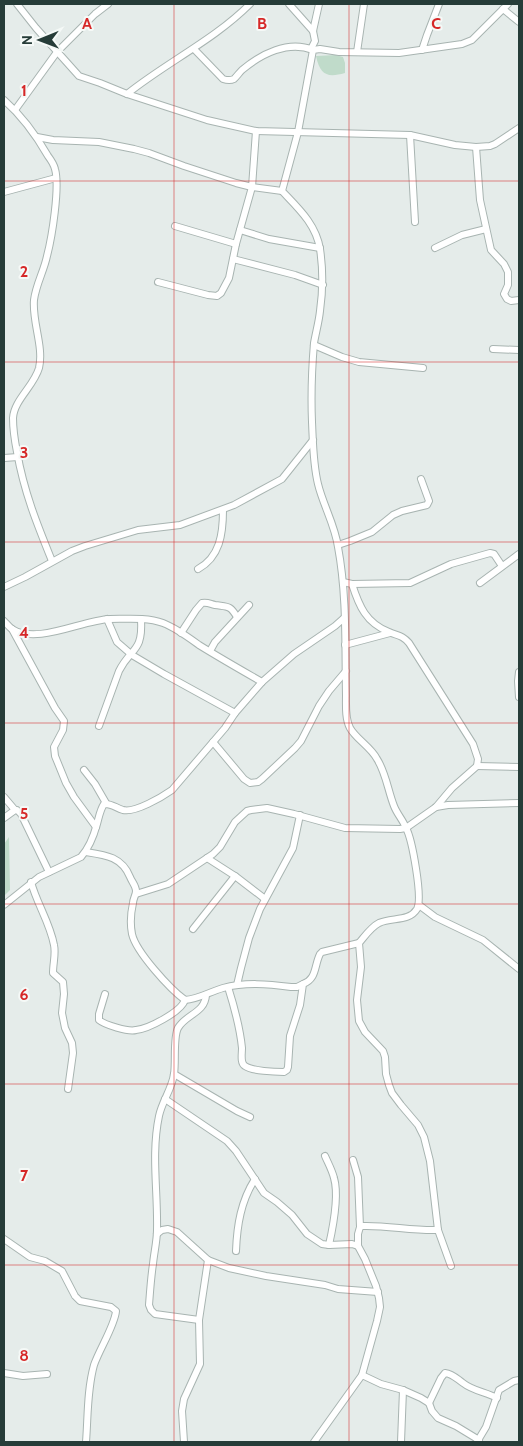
<svg xmlns="http://www.w3.org/2000/svg" width="523" height="1446" font-family="Cabin,sans-serif">
<rect width="100%" height="100%" fill="#e5ecea"/>
<g fill="#c0dbca">
<path d="M336,55L343,57L345,63V73C327,78 320,75 316,56Z"/>
<polygon points="9,837 10,890 4,896 4,844"/>
</g>
<g fill="none" stroke-linecap="round" stroke-linejoin="round">
<g stroke="#a8b4b1" stroke-width="8">
<g id="minor">
<polyline points="17,4 36,28 79,76 100,83 127,94 207,120 256,131 410,135 455,145 476,147 490,146 495,144 519,128"/>
<polyline points="289,4 313,31"/>
<polyline points="503,9 519,22"/>
<path d="M194,49L223,79C226,80 230,81 234,79C237,76 239,73 242,70C261,54 288,40 313,50"/>
<polyline points="311,49 315,41 313,31 319,4"/>
<polyline points="422,50 427,35 439,4"/>
<polyline points="357,52 364,4"/>
<path d="M127,94C167,62 214,40 250,4"/>
<path d="M4,100C22,116 36,135 48,156C51,160 54,165 55,169C60,187 52,237 47,256C44,271 36,284 34,300C32,322 44,347 39,368C34,386 14,400 13,418C13,429 15,442 17,452C24,492 37,524 52,561"/>
<polyline points="15,110 57,52 95,14 108,4"/>
<polyline points="410,135 415,222"/>
<polyline points="37,137 53,140 99,142 134,149 149,153 184,166 236,183 252,187 282,191"/>
<polyline points="476,147 480,200 491,250 504,264 508,272 508,285 504,294 507,299 511,301 519,300"/>
<polyline points="4,192 56,178"/>
<polyline points="175,226 236,244"/>
<polyline points="240,230 269,239 320,248"/>
<polyline points="435,248 462,235 486,229"/>
<polyline points="233,259 295,275 323,285"/>
<polyline points="158,282 208,295 217,296 221,293 229,278 236,244 252,187 256,131"/>
<polyline points="314,345 342,357 359,362 423,368"/>
<polyline points="493,349 519,350"/>
<polyline points="4,458 18,457"/>
<polyline points="338,545 350,541 372,532 393,515 402,511 427,505 429,501 421,479"/>
<path d="M198,569C220,557 223,534 223,510"/>
<polyline points="480,583 519,554"/>
<polyline points="352,584 410,583 451,564 490,553 494,554 502,566"/>
<polyline points="4,587 25,577 72,551 85,546 138,530 180,525 234,505 282,479 313,440"/>
<polyline points="107,619 117,642 132,655 164,674 235,713"/>
<path d="M4,621C6,623 9,627 12,629C37,645 82,620 110,619C126,619 147,617 163,623C176,628 188,637 199,645C220,658 241,670 262,682"/>
<polyline points="12,629 55,708 64,721 63,730 54,747 55,756 66,783 74,797 96,827"/>
<path d="M181,633L196,610L202,603C208,602 210,604 215,605C228,607 230,605 237,617"/>
<polyline points="345,645 390,633"/>
<polyline points="210,651 215,642 249,605"/>
<polyline points="519,672 518,681 519,697"/>
<path d="M99,726L119,671C131,647 143,653 141,619"/>
<polyline points="213,742 244,779 250,783 258,782 262,779 295,748 301,741 319,706 329,691 346,671"/>
<polyline points="477,766 519,767"/>
<polyline points="84,770 95,784 106,803"/>
<polyline points="4,797 15,810"/>
<polyline points="436,807 448,805 519,803"/>
<polyline points="4,818 15,810 17,810 21,814 49,872"/>
<path d="M86,852C106,855 122,857 130,877C132,882 136,886 136,891C136,895 133,899 133,903C131,912 130,924 132,934C136,952 170,989 185,1000C199,999 209,992 223,988C245,982 268,984 291,987H297L303,984"/>
<polyline points="207,858 235,876 265,899"/>
<path d="M31,882C37,904 50,923 54,945C56,954 53,963 53,973L63,982L64,994L62,1013L65,1028L72,1043L73,1053L68,1089"/>
<path d="M136,894L168,884L213,854L220,847L235,822L247,811L251,810L267,808L294,814L345,828L400,829L406,828L436,807L452,788L477,766L478,759L473,744L409,643C402,635 398,636 389,632C366,623 359,606 352,584L343,582"/>
<path d="M4,905L39,877L81,857C89,848 94,835 97,824C99,817 100,810 104,804C111,803 116,808 123,810C135,813 162,797 172,790L225,728L235,713L262,682L294,654L335,626L344,618"/>
<polyline points="419,905 435,917 483,940 519,969"/>
<polyline points="193,929 235,876"/>
<polyline points="237,985 241,968 249,938 260,909 293,848 300,815"/>
<path d="M228,987C234,1006 240,1028 242,1048C242,1054 240,1063 245,1066C252,1071 275,1072 284,1072L287,1070L288,1067L290,1036L300,1005L303,984C317,979 314,966 320,954L322,952L359,943"/>
<path d="M105,994L99,1014V1020C105,1025 128,1032 136,1030C148,1029 181,1012 185,1000"/>
<polyline points="174,1074 237,1111 250,1117"/>
<polyline points="165,1099 227,1141 236,1151 264,1193 277,1202 292,1215 307,1234 322,1244 329,1245 352,1244 358,1246 365,1259 376,1286 379,1298 380,1307 377,1321 362,1375 314,1442"/>
<path d="M325,1156C328,1163 332,1170 334,1178C339,1195 333,1227 329,1245"/>
<polyline points="353,1160 358,1177 360,1227"/>
<polyline points="157,1234 162,1230 168,1229 177,1232 208,1260 229,1268 266,1276 325,1285 338,1289 378,1292"/>
<path d="M4,1239L30,1257L45,1261L62,1271L75,1296L80,1301L111,1307L116,1311C115,1325 99,1350 94,1365C87,1390 88,1417 86,1442"/>
<path d="M358,1246V1234L360,1227L362,1226C387,1225 412,1231 438,1230"/>
<path d="M236,1251C237,1225 241,1201 255,1179"/>
<path d="M451,1266L438,1230L430,1161L424,1137L418,1125L401,1105L392,1093L389,1085L386,1074L385,1057L383,1051L365,1032L359,1021L357,1000L361,967L359,943C365,936 371,927 379,923C392,917 409,922 417,909C423,898 412,839 406,828C403,820 397,814 394,806C388,791 386,773 377,759C371,747 356,739 350,728C345,719 346,705 346,695C345,646 347,595 338,547C335,525 323,505 318,484C313,464 313,442 312,422C311,398 312,367 314,343C316,332 319,321 320,311C323,290 323,269 320,249C316,224 298,208 282,191L298,132L313,50L320,49L339,52L399,53L462,44L472,40L508,4"/>
<path d="M199,1320L155,1314L151,1310L149,1305C150,1292 151,1277 153,1264C154,1253 157,1241 157,1230C158,1192 151,1154 159,1116C162,1101 172,1089 174,1074C176,1063 173,1037 178,1028C186,1014 205,1013 206,995"/>
<polyline points="4,1373 23,1376 47,1374"/>
<polyline points="362,1375 381,1384 403,1390 421,1398 429,1403 432,1411 438,1418 456,1426 479,1440"/>
<path d="M429,1403L441,1378L445,1373C453,1374 457,1379 463,1383C473,1391 486,1392 497,1398"/>
<polyline points="184,1442 182,1411 184,1399 200,1364 199,1320 208,1260"/>
<polyline points="401,1442 403,1390"/>
<polyline points="477,1442 486,1427 499,1390 514,1381 519,1380"/>
</g>
</g>
<use href="#minor" stroke="#fff" stroke-width="6"/>
</g>
<path fill="none" stroke="#d62828" stroke-width="1" stroke-opacity="0.55" d="M174,4V1442M349,4V1442M4,181H519M4,362H519M4,542H519M4,723H519M4,904H519M4,1084H519M4,1265H519"/>
<g font-size="16" text-anchor="middle" font-weight="bold" fill="#d62828" stroke="#f5f9f7" stroke-width="4" stroke-linejoin="round" paint-order="stroke">
<text x="87" y="29">A</text>
<text x="262" y="29">B</text>
<text x="436" y="29">C</text>
<text x="24" y="96">1</text>
<text x="24" y="277">2</text>
<text x="24" y="458">3</text>
<text x="24" y="638">4</text>
<text x="24" y="819">5</text>
<text x="24" y="1000">6</text>
<text x="24" y="1181">7</text>
<text x="24" y="1361">8</text>
</g>
<rect width="523" height="1446" fill="none" stroke="#263c38" stroke-width="10"/>
<g transform="translate(40 40) rotate(269)" stroke="#f5f9f7" stroke-width="4" paint-order="stroke">
<path d="M0-4L9 19L0 12L-9 19Z" fill="#263c38"/>
<text y="-8" font-size="14" font-weight="bold" text-anchor="middle" fill="#263c38">N</text>
</g>
</svg>
